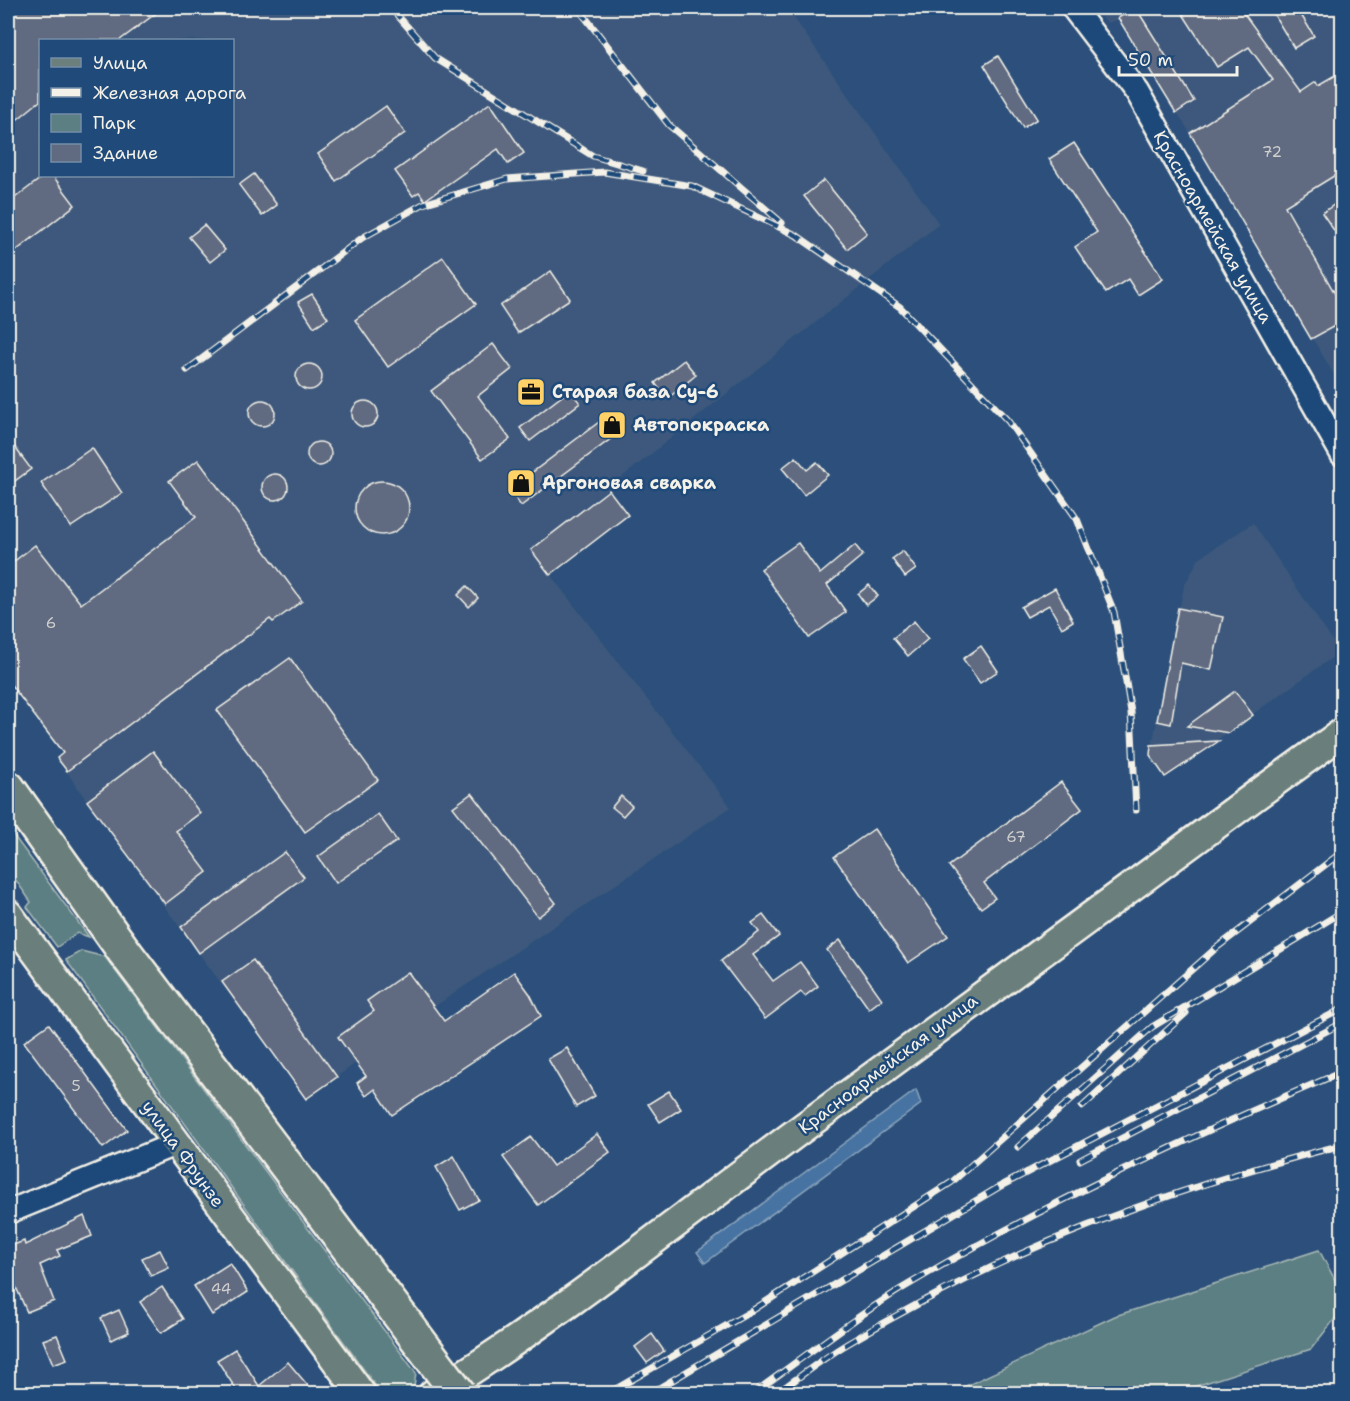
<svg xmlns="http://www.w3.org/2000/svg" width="1350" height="1401" font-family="'Shantell Sans',sans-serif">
<rect width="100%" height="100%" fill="#2c507b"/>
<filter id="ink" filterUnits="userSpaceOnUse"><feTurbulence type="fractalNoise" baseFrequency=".0167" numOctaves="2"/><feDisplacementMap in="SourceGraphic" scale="12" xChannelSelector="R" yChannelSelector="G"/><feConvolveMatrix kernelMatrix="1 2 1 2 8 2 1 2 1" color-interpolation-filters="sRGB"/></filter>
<g filter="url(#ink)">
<g fill="#3c587c" fill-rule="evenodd">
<path d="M8,8H787L939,224L531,550L731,807L434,1007L306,1099L87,801L57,758L63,753L8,681ZM40,40H232V176H40Z"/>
<polygon points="1091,8 1342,8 1342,388 1190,133 1118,19 1108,23"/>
<polygon points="1253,523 1340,652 1165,777 1150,755 1184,586 1199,558"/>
</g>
<g fill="#5c7f83" stroke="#a8b8b6" stroke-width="1.5">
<polygon points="8,828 89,937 77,933 57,947 27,907 31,902 8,869"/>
<path d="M81,951L105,957L416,1373L414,1386C402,1396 392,1395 378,1389L66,960Z"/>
<polygon points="1319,1250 1342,1293 1342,1310 1311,1349 1174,1393 951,1393 1115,1316"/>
</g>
<polygon fill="#4773a2" stroke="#8ca5be" stroke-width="1.5" points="916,1090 921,1104 705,1263 697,1252"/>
<g fill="#606a80" stroke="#f4f1e8" stroke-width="1.5">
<polygon points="8,8 163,8 120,40 40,40 40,101 8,127"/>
<polygon points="1136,8 1194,101 1176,113 1118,18"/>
<polygon points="1179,8 1240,8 1301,92 1316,82 1318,86 1342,72 1342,171 1285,206 1342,306 1342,322 1311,339 1190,133 1273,80 1249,47 1217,67"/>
<polygon points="1270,8 1297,8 1314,36 1294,48"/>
<polygon points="998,56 1037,119 1023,128 984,65"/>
<polygon points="490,103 524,153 508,164 498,149 425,200 419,192 413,196 395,171"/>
<polygon points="386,106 405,133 336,181 318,154"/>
<polygon points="1074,143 1163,279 1138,295 1128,279 1106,293 1075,247 1097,232 1049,159"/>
<polygon points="254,174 277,205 262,216 239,185"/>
<polygon points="44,176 53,176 75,205 8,257 8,203"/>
<polygon points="824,180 867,233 847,249 804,196"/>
<polygon points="1338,202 1342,209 1342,242 1322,213"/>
<polygon points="204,225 225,250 210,262 189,237"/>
<polygon points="443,257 476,304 388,367 355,320"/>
<polygon points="551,271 570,299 518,333 500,306"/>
<polygon points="312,294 328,318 314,327 298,302"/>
<polygon points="493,344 512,369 478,396 510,439 482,459 431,391"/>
<polygon points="684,360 696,375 667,399 655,383"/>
<circle cx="309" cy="377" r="13"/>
<polygon points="570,390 580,403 530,441 520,428"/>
<circle cx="262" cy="413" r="13"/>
<circle cx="365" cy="414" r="13"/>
<polygon points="607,416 620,432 521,506 509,490"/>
<polygon points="8,438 31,469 8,486"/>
<circle cx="319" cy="454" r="12"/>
<polygon points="92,448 122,493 71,527 41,483"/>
<polygon points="796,457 807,470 817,462 828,475 804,495 782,468"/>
<polygon points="198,460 302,601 273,622 270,619 67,771 57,758 63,753 8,681 8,566 35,545 81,604 196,517 169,481"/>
<circle cx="275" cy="487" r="13"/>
<circle cx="382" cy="508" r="27"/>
<polygon points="609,490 628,515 550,575 531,550"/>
<polygon points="798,543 820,574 855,545 863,555 827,585 846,612 809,638 761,569"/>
<polygon points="903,551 916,569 905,577 892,559"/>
<polygon points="869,585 878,596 866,605 858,594"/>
<polygon points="467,586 478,598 469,607 458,595"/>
<polygon points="1055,588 1073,621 1062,628 1049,605 1027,617 1021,607"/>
<polygon points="1178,608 1223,617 1211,670 1181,663 1171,724 1157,721"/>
<polygon points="914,621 928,639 908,656 893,638"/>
<polygon points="981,646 998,671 980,683 963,659"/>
<polygon points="290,658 378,780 305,832 217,710"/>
<polygon points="1235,691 1253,715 1229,733 1187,726"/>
<polygon points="1219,741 1165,777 1150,755 1151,745"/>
<polygon points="153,751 200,813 176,831 207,872 165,904 87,801"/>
<polygon points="1061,782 1082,809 984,883 995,898 981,908 949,866"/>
<polygon points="472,793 556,903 538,917 453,807"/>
<polygon points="621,796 632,806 623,816 612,807"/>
<polygon points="378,814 397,841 336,883 318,857"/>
<polygon points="874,829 948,936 908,963 834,857"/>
<polygon points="285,852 304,877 199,953 181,927"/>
<polygon points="763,915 779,936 753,955 773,981 800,962 818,986 805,996 801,992 765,1019 721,961 759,932 752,923"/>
<polygon points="840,940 882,999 869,1009 827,950"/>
<polygon points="253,960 337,1077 306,1099 222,982"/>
<polygon points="408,972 444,1021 514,972 530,994 541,1016 392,1115 375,1089 366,1096 357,1083 366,1076 338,1037 374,1011 367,1001"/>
<polygon points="49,1024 127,1130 103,1148 24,1042"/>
<polygon points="567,1048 595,1096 576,1107 548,1059"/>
<polygon points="669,1091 681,1109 660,1122 648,1104"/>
<polygon points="597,1134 610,1152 538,1205 503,1157 531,1137 553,1166"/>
<polygon points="454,1156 479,1200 460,1210 436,1167"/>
<polygon points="84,1216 92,1236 57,1250 60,1256 40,1265 54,1301 27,1312 8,1269 8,1247 24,1241 25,1245"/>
<polygon points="160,1250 169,1268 151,1276 142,1258"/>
<polygon points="230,1263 248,1292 212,1315 194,1286"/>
<polygon points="162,1287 183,1319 161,1333 140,1302"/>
<polygon points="119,1310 129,1332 111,1340 101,1318"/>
<polygon points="652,1334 664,1351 647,1363 635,1347"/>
<polygon points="57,1335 67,1359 53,1364 43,1340"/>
<polygon points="235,1349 259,1386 288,1362 315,1394 239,1394 217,1360"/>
</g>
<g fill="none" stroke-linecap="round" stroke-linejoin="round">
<g stroke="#f4f1e8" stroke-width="27">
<g id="minor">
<polyline points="1073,8 1137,92 1342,454"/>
<polyline points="8,1212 175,1144"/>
</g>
</g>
<g stroke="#f4f1e8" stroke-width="33">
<g id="major">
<polyline points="8,914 361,1394"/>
<path d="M433,1394C563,1314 682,1217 804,1127C983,994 1162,863 1342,733"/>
</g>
</g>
<g stroke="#f4f1e8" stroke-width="38">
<polyline id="highway" points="8,788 124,951"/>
</g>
<use href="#minor" stroke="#1f4a7a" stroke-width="22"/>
<use href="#major" stroke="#6b7f7c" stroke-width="28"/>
<use href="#highway" stroke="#6b7f7c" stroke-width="33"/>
<g stroke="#f4f1e8" stroke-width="7">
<g id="rail">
<polyline points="391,8 435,58 593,156 643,171"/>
<polyline points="578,8 669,125 782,223"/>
<polyline points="187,370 362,238 423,204 507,179 604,172 692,186 796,235 900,307 1008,421 1077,519 1114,612 1131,712 1136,810"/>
<polyline points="1082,1107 1186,1013"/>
<polyline points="1018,1147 1152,1027 1342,912"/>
<polyline points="1080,1160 1342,1023"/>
<polyline points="607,1394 750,1312 952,1182 1215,949 1342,852"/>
<polyline points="649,1394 999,1187 1342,1009"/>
<path d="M752,1394C802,1359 849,1321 901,1289C1042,1205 1191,1136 1342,1072"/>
<path d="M776,1394C799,1377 822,1359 847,1344C1004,1250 1165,1190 1342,1145"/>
</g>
</g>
<use href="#rail" stroke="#1f4a7a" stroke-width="4.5" stroke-dasharray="14" stroke-linecap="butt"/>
<g stroke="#f4f1e8" stroke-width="38" stroke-linecap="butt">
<polyline id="highway-bridge" points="124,951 459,1394"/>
</g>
<use href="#highway-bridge" stroke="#6b7f7c" stroke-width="33"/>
</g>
</g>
<defs>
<g id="office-square" transform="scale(1.5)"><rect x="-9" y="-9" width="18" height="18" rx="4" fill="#ffd166" stroke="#1f4a7a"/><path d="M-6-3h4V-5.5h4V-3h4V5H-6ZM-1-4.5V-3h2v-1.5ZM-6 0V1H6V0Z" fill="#111"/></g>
<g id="shop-square" transform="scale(1.5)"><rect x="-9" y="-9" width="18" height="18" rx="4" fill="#ffd166" stroke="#1f4a7a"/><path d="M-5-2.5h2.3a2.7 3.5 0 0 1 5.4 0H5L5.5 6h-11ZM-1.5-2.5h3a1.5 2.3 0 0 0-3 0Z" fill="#111"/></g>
</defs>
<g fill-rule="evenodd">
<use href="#office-square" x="531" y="392"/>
<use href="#shop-square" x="612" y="425"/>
<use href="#shop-square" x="521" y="483"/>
</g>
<g text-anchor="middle" stroke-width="5" stroke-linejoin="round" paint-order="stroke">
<g font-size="15" fill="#cfcfce">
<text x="1272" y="157">72</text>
<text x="51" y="628">6</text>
<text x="1016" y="842">67</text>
<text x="76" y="1091">5</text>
<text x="221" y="1294">44</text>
</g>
<g font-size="18" fill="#f4f1e8" stroke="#1f4a7a">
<text transform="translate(1213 227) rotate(60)" y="6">Красноармейская улица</text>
<text transform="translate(888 1064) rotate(-37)" y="6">Красноармейская улица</text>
<text transform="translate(183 1154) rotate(54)" y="6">улица Фрунзе</text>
</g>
<g font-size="18" font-weight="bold" fill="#f4f1e8" stroke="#1f4a7a" text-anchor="start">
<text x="552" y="398">Старая база Су-6</text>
<text x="633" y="431">Автопокраска</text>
<text x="542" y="489">Аргоновая сварка</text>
</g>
</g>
<rect width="1350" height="1401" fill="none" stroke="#1f4a7a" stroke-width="30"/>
<rect x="15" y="15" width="1320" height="1371" fill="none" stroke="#f4f1e8" stroke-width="2" filter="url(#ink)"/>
<rect x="39" y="39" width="195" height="138" fill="#1f4a7a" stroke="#748da6" stroke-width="1.5"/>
<rect x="51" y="58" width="30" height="9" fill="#6b7f7c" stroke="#748da6" stroke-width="1.5"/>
<text x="93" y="69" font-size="18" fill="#f4f1e8">Улица</text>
<rect x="51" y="88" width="30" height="9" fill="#f4f1e8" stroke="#748da6" stroke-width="1.5"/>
<text x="93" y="99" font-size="18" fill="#f4f1e8">Железная дорога</text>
<rect x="51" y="114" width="30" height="18" fill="#5c7f83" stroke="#748da6" stroke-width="1.5"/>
<text x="93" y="129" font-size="18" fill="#f4f1e8">Парк</text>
<rect x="51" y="144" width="30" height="18" fill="#606a80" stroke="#748da6" stroke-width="1.5"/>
<text x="93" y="159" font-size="18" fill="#f4f1e8">Здание</text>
<path d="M1119 66v9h118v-9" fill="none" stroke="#f4f1e8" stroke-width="3"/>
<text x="1128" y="66" font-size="18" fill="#f4f1e8" stroke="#1f4a7a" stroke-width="4.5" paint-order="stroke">50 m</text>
</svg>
